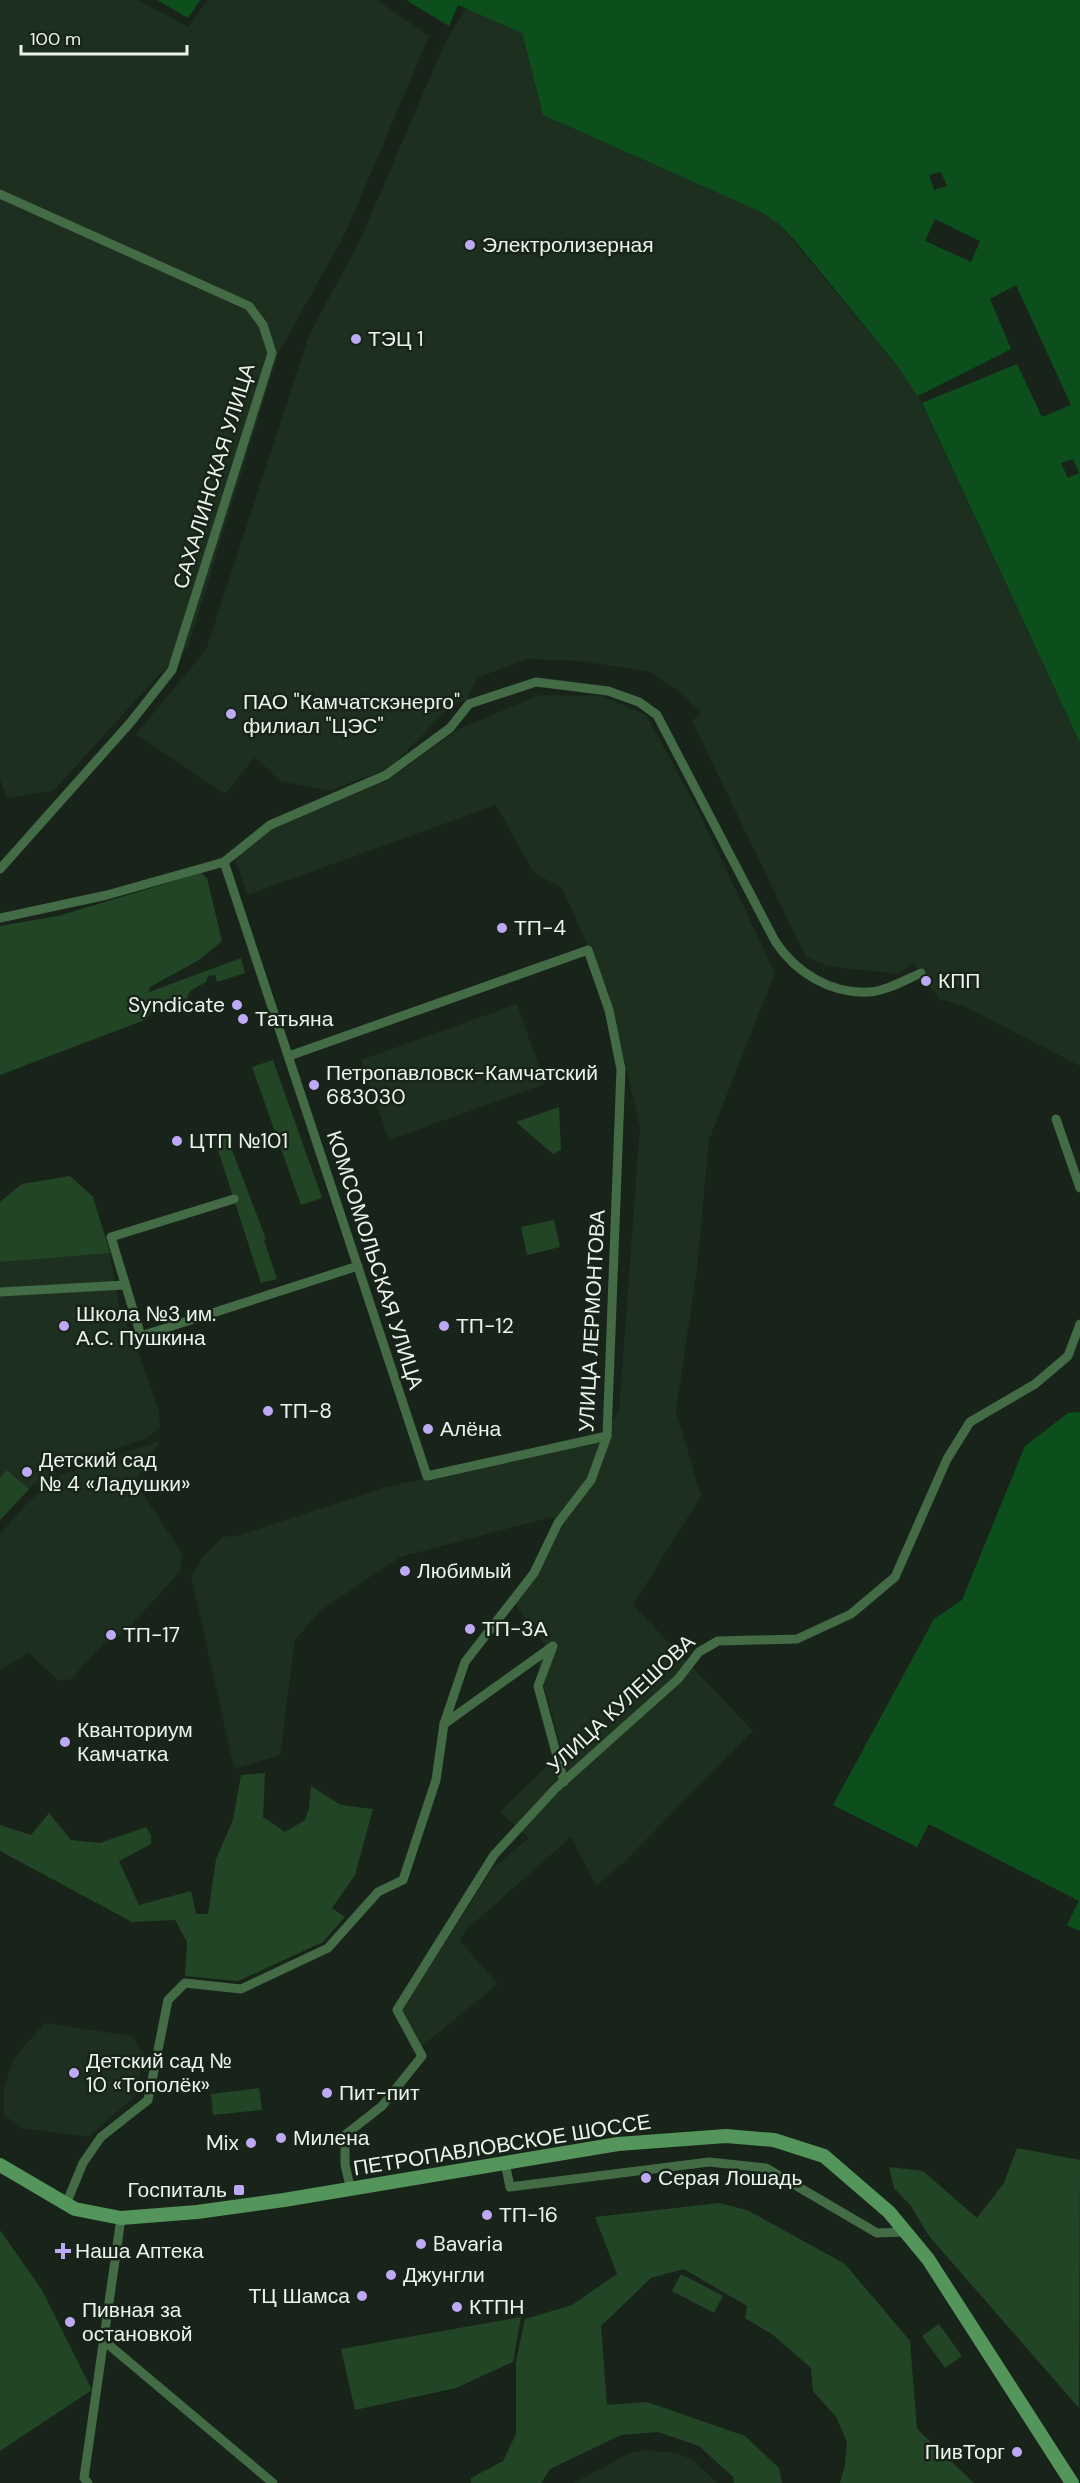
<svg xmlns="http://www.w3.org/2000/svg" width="1080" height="2483" font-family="'DM Sans',sans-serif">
<rect width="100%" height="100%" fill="#182419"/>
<g fill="#1d2f1f">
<polygon points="0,0 138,0 188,27 208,0 377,0 429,36 345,234 278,354 188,647 158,676 53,791 7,798 0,779"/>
<polygon points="466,8 522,33 543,115 763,213 780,225 899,368 918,396 1080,743 1080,1066 964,1006 939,999 913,962 899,974 827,966 806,957 692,721 701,713 676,689 650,672 581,661 526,659 477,678 467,700 453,704 390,768 329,791 280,781 255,757 225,794 136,734 206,650 309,335 360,240 444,45"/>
<polygon points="540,695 602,696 646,715 697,808 775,973 709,1140 697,1268 676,1411 701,1496 633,1605 753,1731 623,1863 596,1886 571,1837 466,1930 460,1941 498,1984 422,2046 402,2010 493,1868 529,1838 500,1812 562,1751 538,1665 545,1645 515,1604 562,1522 552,1517 400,1557 321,1610 295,1640 280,1755 234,1769 191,1576 203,1557 223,1537 240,1535 386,1487 596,1443 619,1412 640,1127 608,991 562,888 533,872 496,805 247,895 235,858 272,828 388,780 458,729"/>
<polygon points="517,1004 545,1084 389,1140 361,1060"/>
<polygon points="70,1176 93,1197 110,1253 120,1312 134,1340 159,1411 160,1428 146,1439 54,1468 56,1476 47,1484 35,1483 0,1520 0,1202 22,1184"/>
<polygon points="160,1441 135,1482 182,1553 180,1572 127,1629 109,1643 106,1641 71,1679 59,1681 29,1653 0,1670 0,1534 29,1501 61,1475"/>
<polygon points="45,2023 132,2036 142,2053 138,2094 88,2137 22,2128 4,2115 4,2088 14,2058"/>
<polygon points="644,2450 677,2453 693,2460 717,2483 574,2483 630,2453"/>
</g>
<g fill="#224526">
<polygon points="201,873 207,878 222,941 199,960 150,987 149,992 241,958 245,973 217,982 215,975 208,976 206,982 190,991 187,998 150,1013 147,1019 0,1075 0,926 58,916"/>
<polygon points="273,1060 322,1198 301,1205 252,1067"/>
<polygon points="559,1107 561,1150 553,1154 516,1122"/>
<polygon points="227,1137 266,1239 264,1240 277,1279 261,1283 215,1141"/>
<polygon points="70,1176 93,1197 110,1253 0,1262 0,1202 22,1184"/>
<polygon points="554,1220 560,1247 527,1255 521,1227"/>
<polygon points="7,1470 29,1489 0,1520 0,1478"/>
<polygon points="265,1773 263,1817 285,1832 305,1820 309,1808 311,1786 341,1805 373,1809 355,1875 332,1908 345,1917 323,1942 238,1981 185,1976 187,1942 175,1920 132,1922 0,1851 0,1825 31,1835 49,1813 71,1840 100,1843 146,1827 151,1835 151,1844 119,1861 139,1905 191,1891 196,1914 208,1914 216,1859 233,1820 241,1775"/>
<polygon points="259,2088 262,2110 213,2115 211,2094"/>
<polygon points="1017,2148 1080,2160 1079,2408 929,2236 911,2206 894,2188 889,2167 923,2171 977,2218 1004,2183"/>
<polygon points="719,2203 747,2210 845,2264 910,2341 917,2429 974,2483 840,2483 845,2465 847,2442 836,2417 813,2391 811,2368 773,2335 745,2318 747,2306 684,2269 651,2278 601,2326 607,2405 647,2402 745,2436 779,2468 782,2483 734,2483 733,2477 699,2446 658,2432 621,2435 550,2469 541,2483 471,2483 471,2478 503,2461 516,2434 516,2361 525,2319 572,2305 617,2274 595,2217"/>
<polygon points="0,2230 42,2290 92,2390 0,2451"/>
<polygon points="681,2274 723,2296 714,2313 672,2291"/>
<polygon points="521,2317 513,2362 456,2388 355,2410 341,2349"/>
<polygon points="939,2324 962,2356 945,2368 922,2336"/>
</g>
<g fill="#0d4f1c">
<polygon points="157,0 200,0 188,18"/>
<polygon points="406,0 1080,0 1080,743 922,403 899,368 796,242 780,225 763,213 543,115 522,33 458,5 449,26"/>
<polygon points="1080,1412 1080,1931 1067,1925 1079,1901 929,1824 917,1847 833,1805 934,1619 962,1600 1025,1446 1068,1413"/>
</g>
<g fill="#182419">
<polygon points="941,172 947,186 934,190 929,175"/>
<polygon points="935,219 980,241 971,262 925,241"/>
<polygon points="1016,285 1071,405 1042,417 1017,364 922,403 918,396 1011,349 990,299"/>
<polygon points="1073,459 1079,473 1068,478 1061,463"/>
</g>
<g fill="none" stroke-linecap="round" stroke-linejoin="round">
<g stroke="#436b46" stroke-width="9">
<polyline points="0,194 249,306 263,325 272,353 172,670 130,723 0,869"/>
<polyline points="224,862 427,1476 607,1436"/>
<path d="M0,918L107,895L224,862L270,825L386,775L450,728L469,704L536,682L608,691L639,702L657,715L775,941C795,972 830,994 869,992C886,991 905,980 921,973"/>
<polyline points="1056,1119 1080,1188"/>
<polyline points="234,1199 111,1237 141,1336 358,1266"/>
<polyline points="0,1292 125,1285"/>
<polyline points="444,1724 553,1646 538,1686 564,1782"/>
<polyline points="505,2163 510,2187 709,2162 766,2168 877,2233 905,2232"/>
<polyline points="351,2190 345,2165 345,2135 382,2106 422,2056 397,2010 494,1855 555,1789 678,1679 699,1652 718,1641 797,1639 851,1614 895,1577 947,1459 970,1422 1035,1384 1068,1356 1080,1324"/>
<polyline points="66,2204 83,2163 101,2137 148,2100 168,2000 185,1983 241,1989 328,1948 378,1892 403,1880 436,1780 444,1724 465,1662 534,1573 558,1523 591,1480 607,1436 621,1069 609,1010 588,950 289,1056"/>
<polyline points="103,2340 273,2483"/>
<polyline points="88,2483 84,2478 121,2218"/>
</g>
<polyline stroke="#53955a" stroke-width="14" points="0,2165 75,2209 121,2218 197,2212 284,2200 618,2144 726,2136 774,2140 824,2156 889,2212 928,2259 1072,2483"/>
</g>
<g fill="#bea9f5" stroke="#182419" stroke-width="2">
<circle cx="470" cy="245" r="6"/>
<circle cx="356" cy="339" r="6"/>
<circle cx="231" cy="714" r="6"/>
<circle cx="502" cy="928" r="6"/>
<circle cx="926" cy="981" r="6"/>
<circle cx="237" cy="1005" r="6"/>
<circle cx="243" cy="1019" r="6"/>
<circle cx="314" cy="1085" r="6"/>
<circle cx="177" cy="1141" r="6"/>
<circle cx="64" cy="1326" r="6"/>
<circle cx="444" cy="1326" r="6"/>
<circle cx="268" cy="1411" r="6"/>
<circle cx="428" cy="1429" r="6"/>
<circle cx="27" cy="1472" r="6"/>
<circle cx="405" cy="1571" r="6"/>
<circle cx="470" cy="1629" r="6"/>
<circle cx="111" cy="1635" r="6"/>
<circle cx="65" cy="1742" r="6"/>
<circle cx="74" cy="2073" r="6"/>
<circle cx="327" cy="2093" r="6"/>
<circle cx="281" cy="2138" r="6"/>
<circle cx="251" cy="2143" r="6"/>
<circle cx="646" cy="2178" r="6"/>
<rect x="233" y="2184" width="12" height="12" rx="3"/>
<circle cx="487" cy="2215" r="6"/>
<circle cx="421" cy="2244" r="6"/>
<path d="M60 2242h6v6h6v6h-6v6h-6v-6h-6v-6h6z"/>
<circle cx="391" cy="2275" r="6"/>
<circle cx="362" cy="2296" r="6"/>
<circle cx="457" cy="2307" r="6"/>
<circle cx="70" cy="2322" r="6"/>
<circle cx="1017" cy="2452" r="6"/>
</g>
<g text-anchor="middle" stroke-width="5" stroke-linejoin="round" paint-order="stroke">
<g font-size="21" fill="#ebf3eb" stroke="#182419" text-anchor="start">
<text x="482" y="252">Электролизерная</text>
<text x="368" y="346">ТЭЦ 1</text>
<text x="243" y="709">ПАО "Камчатскэнерго"<tspan x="243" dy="24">филиал "ЦЭС"</tspan></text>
<text x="514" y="935">ТП-4</text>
<text x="938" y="988">КПП</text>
<text x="225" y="1012" text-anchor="end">Syndicate</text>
<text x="255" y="1026">Татьяна</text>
<text x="326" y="1080">Петропавловск-Камчатский<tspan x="326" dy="24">683030</tspan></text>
<text x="189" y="1148">ЦТП №101</text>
<text x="76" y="1321">Школа №3 им.<tspan x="76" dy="24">А.С. Пушкина</tspan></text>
<text x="456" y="1333">ТП-12</text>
<text x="280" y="1418">ТП-8</text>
<text x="440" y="1436">Алёна</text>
<text x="39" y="1467">Детский сад<tspan x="39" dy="24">№ 4 «Ладушки»</tspan></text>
<text x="417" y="1578">Любимый</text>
<text x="482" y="1636">ТП-3А</text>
<text x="123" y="1642">ТП-17</text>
<text x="77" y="1737">Кванториум<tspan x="77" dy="24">Камчатка</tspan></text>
<text x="86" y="2068">Детский сад №<tspan x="86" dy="24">10 «Тополёк»</tspan></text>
<text x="339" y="2100">Пит-пит</text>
<text x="293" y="2145">Милена</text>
<text x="239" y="2150" text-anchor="end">Mix</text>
<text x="658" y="2185">Серая Лошадь</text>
<text x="227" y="2197" text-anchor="end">Госпиталь</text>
<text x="499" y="2222">ТП-16</text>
<text x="433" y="2251">Bavaria</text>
<text x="75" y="2258">Наша Аптека</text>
<text x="403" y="2282">Джунгли</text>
<text x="350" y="2303" text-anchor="end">ТЦ Шамса</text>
<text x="469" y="2314">КТПН</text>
<text x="82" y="2317">Пивная за<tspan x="82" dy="24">остановкой</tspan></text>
<text x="1005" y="2459" text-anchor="end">ПивТорг</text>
</g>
<g font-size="21" fill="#ebf3eb" stroke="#182419">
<text transform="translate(214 476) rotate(-73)" y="7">САХАЛИНСКАЯ УЛИЦА</text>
<text transform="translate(375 1260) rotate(72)" y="7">КОМСОМОЛЬСКАЯ УЛИЦА</text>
<text transform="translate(592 1321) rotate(-87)" y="7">УЛИЦА ЛЕРМОНТОВА</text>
<text transform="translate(621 1704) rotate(-43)" y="7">УЛИЦА КУЛЕШОВА</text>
<text transform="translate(502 2145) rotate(-9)" y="7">ПЕТРОПАВЛОВСКОЕ ШОССЕ</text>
</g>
</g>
<path d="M21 45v9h166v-9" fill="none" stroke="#ebf3eb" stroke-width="3"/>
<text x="30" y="45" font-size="18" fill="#ebf3eb" stroke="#182419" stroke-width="4.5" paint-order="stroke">100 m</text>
</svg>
